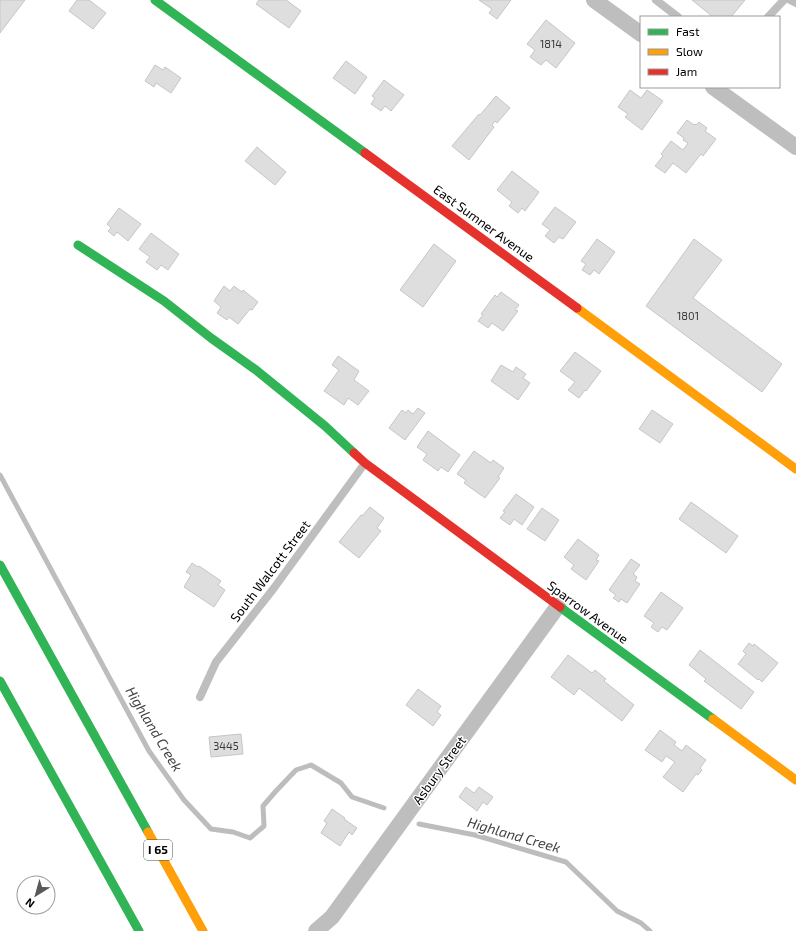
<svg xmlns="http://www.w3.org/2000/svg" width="796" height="931" font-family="'Exo 2',sans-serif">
<rect width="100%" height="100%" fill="#fff"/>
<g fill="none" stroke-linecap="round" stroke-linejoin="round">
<g stroke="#bdbdbd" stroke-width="5">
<polyline points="0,475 149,751 184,800 211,829 233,832 250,838 264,826 263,806 276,791 296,770 311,765 341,783 352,797 384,808"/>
<polyline points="419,824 475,835 566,862 617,911 641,923 650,931"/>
</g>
</g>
<g fill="#dedede" stroke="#c6c6c6">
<polygon points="0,0 25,0 0,33"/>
<polygon points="77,0 89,0 106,13 93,29 69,11"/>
<polygon points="259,0 286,0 301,11 289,28 256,4"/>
<polygon points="479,0 511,0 497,19 489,13 492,9"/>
<polygon points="692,0 745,0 731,17 713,17"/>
<polygon points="546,20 575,43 556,68 546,60 541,65 530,57 535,50 527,44"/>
<polygon points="346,61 367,77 355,94 333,78"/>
<polygon points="155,65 163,70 165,67 181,78 171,93 156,83 154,87 145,81"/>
<polygon points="384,80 404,95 391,111 385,106 381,111 371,104 375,98 372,96"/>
<polygon points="630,90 641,98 647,90 663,101 642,130 625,117 628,114 618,107"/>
<polygon points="496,96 510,108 497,123 495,121 492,125 494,127 469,160 452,146 479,114 480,115"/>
<polygon points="687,120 694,125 695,124 696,125 699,122 707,128 705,131 716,139 703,156 701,154 686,173 673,163 665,173 655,166 663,156 661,154 671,141 683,150 688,143 683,140 684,138 677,133"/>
<polygon points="257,147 286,172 275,185 245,161"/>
<polygon points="512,171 539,192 525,211 522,208 518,213 509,206 512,202 497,190"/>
<polygon points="555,207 576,222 563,239 559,237 554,243 545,236 550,230 542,224"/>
<polygon points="119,208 141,224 128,241 117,232 114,236 108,231 111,228 107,224"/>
<polygon points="151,233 179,254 168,270 161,265 157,270 146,262 150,257 139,249"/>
<polygon points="597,239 615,252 599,274 594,270 590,275 582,270 586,264 581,261"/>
<polygon points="694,239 722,260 693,298 782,364 762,392 646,306"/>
<polygon points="434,244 456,261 423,307 400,290"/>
<polygon points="224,286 230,291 234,286 242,292 243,290 258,302 252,310 250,309 238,324 229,317 227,320 217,313 221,307 214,301"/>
<polygon points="501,292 519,305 515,310 518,311 503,331 492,323 488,328 478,321 483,315 481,314 495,295 497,297"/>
<polygon points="575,352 601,371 586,391 585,390 579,398 568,390 575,382 560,371"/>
<polygon points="338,356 359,371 354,380 369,391 358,405 348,398 344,405 324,391 339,370 332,365"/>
<polygon points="501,365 513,372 516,367 526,374 523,378 530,383 518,400 491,381"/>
<polygon points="418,408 425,413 405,440 389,428 402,410 406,413 408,410 413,414"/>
<polygon points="652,410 673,424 660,443 639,429"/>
<polygon points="428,431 460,455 448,472 441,467 438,471 423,460 427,454 417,447"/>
<polygon points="474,451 491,463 493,460 504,468 498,477 500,478 485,498 464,483 466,480 457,474"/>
<polygon points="516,494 534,507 522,525 514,519 510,525 500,518 505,512 503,511"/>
<polygon points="691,502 738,536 726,553 679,519"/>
<polygon points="370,507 384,518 377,528 381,531 359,558 339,542 361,515 362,516"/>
<polygon points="542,508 559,520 545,541 527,529"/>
<polygon points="578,539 599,555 596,560 599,561 586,580 571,569 574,565 564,557"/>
<polygon points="631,559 640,565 633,574 637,577 635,581 640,584 627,603 621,599 619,602 613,598 616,595 609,590"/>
<polygon points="192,563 198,567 199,566 221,581 218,585 225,590 214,607 184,587 191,575 186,572"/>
<polygon points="661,592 683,608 667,630 662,627 658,632 651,627 654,623 644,616"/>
<polygon points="749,643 753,646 754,644 778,663 762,682 759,679 758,680 738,664 746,654 743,651"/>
<polygon points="700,650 754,692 741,709 704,681 706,679 689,665"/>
<polygon points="568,655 592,673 595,670 606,679 604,681 634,705 622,721 579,688 574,695 551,677"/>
<polygon points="418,689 441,706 437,712 441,715 433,726 406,705"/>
<polygon points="660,730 676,742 674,745 682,751 686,745 706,760 700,768 702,770 698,775 696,774 683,792 663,777 675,762 666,756 662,762 645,750"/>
<polygon points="241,734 243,754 211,757 209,737"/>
<polygon points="466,787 474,793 479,787 493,797 487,805 483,802 477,811 459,797"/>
<polygon points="332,809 345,818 344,819 357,828 352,835 349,832 340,846 321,833 327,823 324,821"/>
</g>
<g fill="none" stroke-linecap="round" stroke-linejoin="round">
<g stroke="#bebebe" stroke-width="8">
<polyline points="656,0 678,17"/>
<polyline points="790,0 796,3"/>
<polyline points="768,17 784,0"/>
<polyline points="200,697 216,662 274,588 365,463"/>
</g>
<g stroke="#bebebe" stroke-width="16">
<polyline points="594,0 641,34"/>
<polyline points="713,87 796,147"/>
<polyline points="316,931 332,917 558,606"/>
</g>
<g stroke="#30b455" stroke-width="9">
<polyline points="155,0 365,153"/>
<polyline points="78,245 164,301 211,338 256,370 325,426 354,453"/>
<polyline points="0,565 148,832"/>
<polyline points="560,607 713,719"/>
<polyline points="0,681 139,931"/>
</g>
<g stroke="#ff9f0a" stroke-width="9">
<polyline points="577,308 796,469"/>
<polyline points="713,719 796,780"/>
<polyline points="148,832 203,931"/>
</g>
<g stroke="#e5322d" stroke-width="9">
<polyline points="365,153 577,308"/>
<polyline points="354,453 365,463 560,607"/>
</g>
</g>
<g text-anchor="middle" stroke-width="3" stroke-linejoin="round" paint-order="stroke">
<g font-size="11" fill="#383838">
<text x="551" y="48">1814</text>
<text x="688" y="320">1801</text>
<text x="226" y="750">3445</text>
</g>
<rect fill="#fff" stroke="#4c4c4c" stroke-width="1" x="144" y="840" width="28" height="20" rx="3"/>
<g font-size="12" font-weight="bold" fill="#000">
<text x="158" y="854">I 65</text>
</g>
<g font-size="13" fill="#000" stroke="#fff">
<text transform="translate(484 223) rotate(36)" y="5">East Sumner Avenue</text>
<text transform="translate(270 571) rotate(-53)" y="5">South Walcott Street</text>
<text transform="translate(588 612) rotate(36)" y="5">Sparrow Avenue</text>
<text transform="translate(439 770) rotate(-54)" y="5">Asbury Street</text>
</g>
<g font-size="14" font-style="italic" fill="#424242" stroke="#fff">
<text transform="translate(154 729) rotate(59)" y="5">Highland Creek</text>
<text transform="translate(514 835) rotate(16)" y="5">Highland Creek</text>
</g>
</g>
<rect x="640" y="16" width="140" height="72" fill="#ffffff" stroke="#999999"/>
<rect x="648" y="29" width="20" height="6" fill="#30b455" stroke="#999999"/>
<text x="676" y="36" font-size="12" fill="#000000">Fast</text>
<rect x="648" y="49" width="20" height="6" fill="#ff9f0a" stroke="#999999"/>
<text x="676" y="56" font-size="12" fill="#000000">Slow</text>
<rect x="648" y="69" width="20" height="6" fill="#e5322d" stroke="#999999"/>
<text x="676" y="76" font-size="12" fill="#000000">Jam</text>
<g transform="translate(36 895) rotate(217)"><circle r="19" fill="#ffffff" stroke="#999999"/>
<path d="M0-3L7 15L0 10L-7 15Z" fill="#595959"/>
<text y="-6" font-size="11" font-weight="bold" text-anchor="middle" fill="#000000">N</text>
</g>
</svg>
